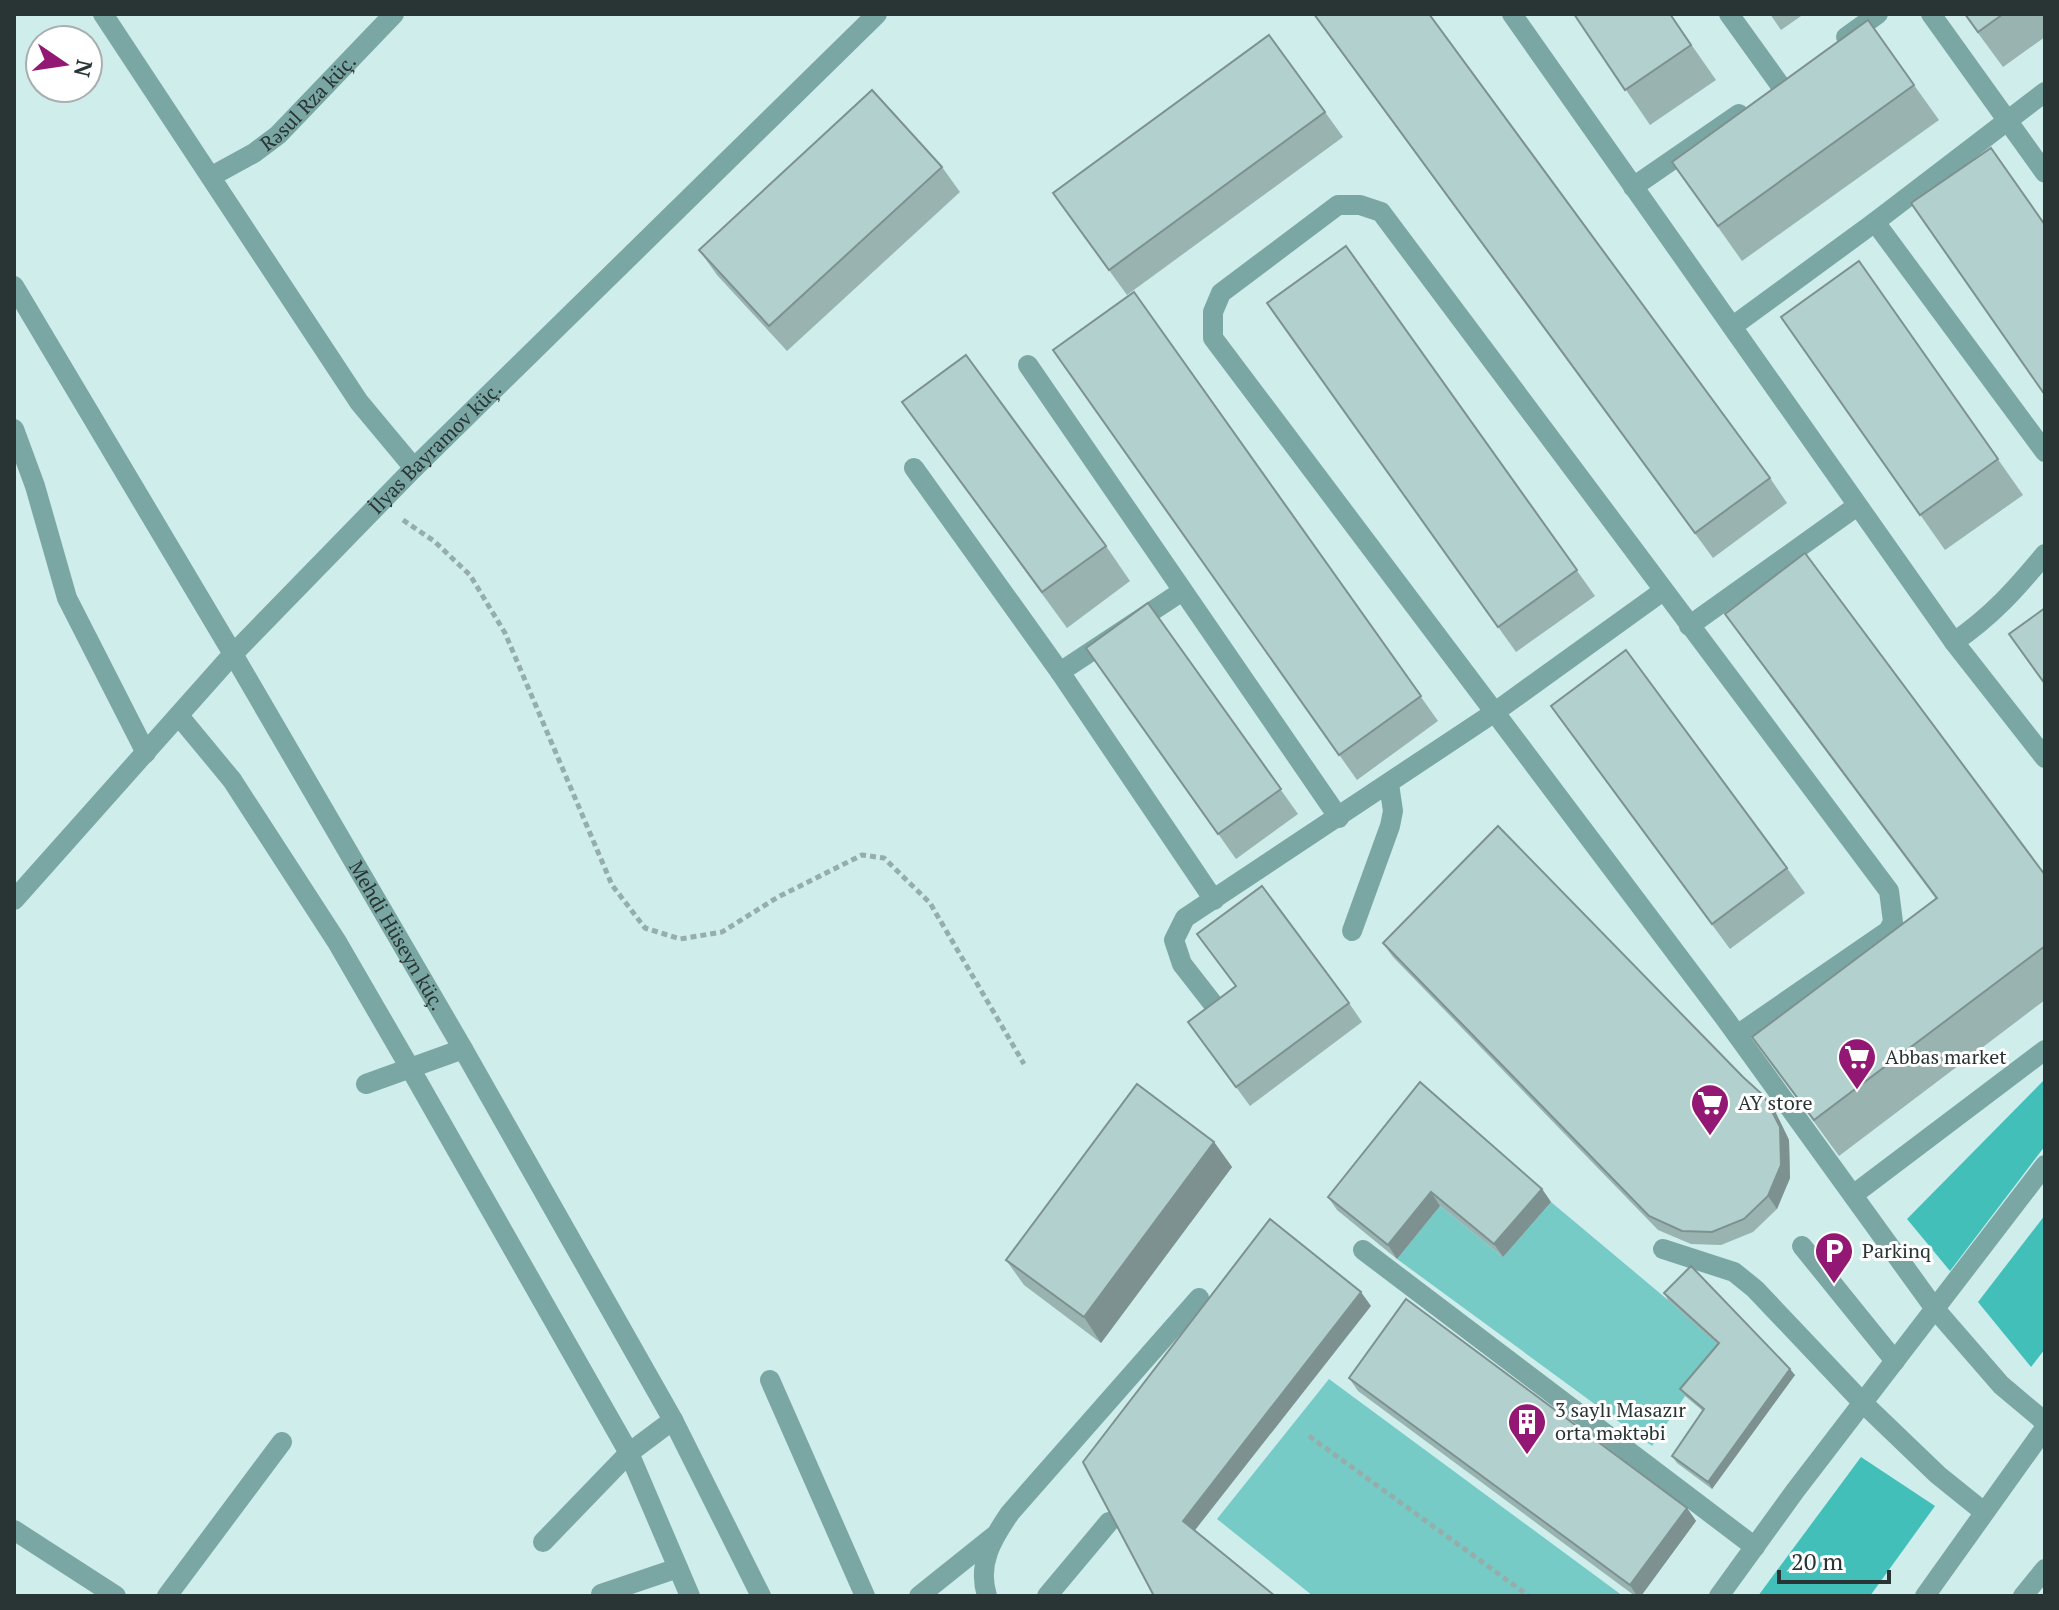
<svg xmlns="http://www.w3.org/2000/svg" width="2059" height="1610" font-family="'PT Serif',serif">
<rect width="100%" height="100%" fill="#ceedeb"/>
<g fill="#76cbc7">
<polygon points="1551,1202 1668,1300 1724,1350 1685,1396 1652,1446 1397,1259 1440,1206 1503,1257"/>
<polygon points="1329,1379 1623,1596 1313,1596 1217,1519"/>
</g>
<g fill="#43bfba">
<polygon points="2045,1079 2045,1146 1950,1271 1907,1219"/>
<polygon points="2045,1215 2045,1349 2031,1367 1978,1302"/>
<polygon points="1861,1457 1935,1506 1870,1596 1758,1596"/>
</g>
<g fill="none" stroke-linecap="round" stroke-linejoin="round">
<g stroke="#95aeac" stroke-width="5" stroke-dasharray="6 4" stroke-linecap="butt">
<polyline points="403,520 434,541 470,575 505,633 612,885 645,928 680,939 722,932 778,897 862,855 884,858 930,903 1024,1064"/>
<polyline points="1309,1436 1529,1596"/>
</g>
<g stroke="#7aa7a4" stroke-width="20">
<polyline points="103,14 359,402 414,468"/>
<polyline points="1512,14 1954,642 2045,758"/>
<polyline points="1729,14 1780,85"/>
<polyline points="1931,14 2045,173"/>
<polyline points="1846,37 1878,14"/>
<path id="s1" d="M212,176L254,153L278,135L394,14"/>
<polyline points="1633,187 1739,114"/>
<polyline points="1875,222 2045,452"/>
<path id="s2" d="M14,286L233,654L463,1049L673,1420L761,1596"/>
<polyline points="1733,326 1875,222 2045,92"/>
<polyline points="1028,365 1339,818"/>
<polyline points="14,429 35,486 67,598 146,753"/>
<polyline points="914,468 1060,672 1214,900"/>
<polyline points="1689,626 1857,506"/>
<path d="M1954,642C1992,616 2016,589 2045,554"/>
<polyline points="1060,672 1181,592"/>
<polyline points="179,716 232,780 337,942 410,1068 629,1453 690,1596"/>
<path id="s3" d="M14,900L233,654L414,468L877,14"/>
<polyline points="1352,931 1390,826 1393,811 1389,784"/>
<polyline points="1214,1005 1182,964 1174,940 1185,918 1495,712 1663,591"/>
<polyline points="1737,1035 1888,931 1893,922 1889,891 1381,212 1360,205 1338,205 1221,293 1213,312 1213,338 1724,1017 1737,1035 1935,1309 2001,1385 2045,1422"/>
<polyline points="366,1084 463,1049"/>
<polyline points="1853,1195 2045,1050"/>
<polyline points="1802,1246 1895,1361"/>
<polyline points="1663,1249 1734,1272 1755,1289 1863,1403 1938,1475 1984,1512"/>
<polyline points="1363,1250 1755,1547"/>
<polyline points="770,1380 865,1596"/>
<polyline points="14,1530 116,1596"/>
<polyline points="543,1542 629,1453 673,1420"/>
<polyline points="601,1594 678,1568"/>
<polyline points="167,1596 282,1442"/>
<polyline points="919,1596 994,1536"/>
<path d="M987,1596C977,1564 992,1539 1010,1513L1199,1298"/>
<polyline points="1047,1596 1109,1522"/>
<polyline points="1719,1596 1795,1491 2045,1165"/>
<polyline points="1925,1596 2045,1428"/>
<polyline points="2023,1596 2045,1569"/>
</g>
</g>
<g fill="#99b3b1">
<polygon points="1313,14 1770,478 1787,503 1713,558"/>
<polygon points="1574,14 1670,14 1716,80 1650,125"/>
<polygon points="1770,14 1804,14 1781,30"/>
<polygon points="1964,14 2045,14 2045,37 2003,67"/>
<polygon points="1914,85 1939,120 1742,261 1672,162"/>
<polygon points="1325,112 1343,137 1127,295 1053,193"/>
<polygon points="942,167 960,192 787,351 717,275 699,250"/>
<polygon points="1346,246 1595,596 1516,652 1267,303"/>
<polygon points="1859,261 2023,495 1945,550 1781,317"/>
<polygon points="1134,292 1438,721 1357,780 1053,350"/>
<polygon points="902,402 1106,546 1130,581 1067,628"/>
<polygon points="1148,603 1298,814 1236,859 1086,648"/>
<polygon points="1725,614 2045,875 2045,1000 1839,1156 1752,1037 1936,899 1750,649"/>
<polygon points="1551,706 1787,868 1805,893 1730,949"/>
<polygon points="1197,934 1349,1003 1362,1022 1250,1106 1188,1022 1236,986"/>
<polygon points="1383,943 1774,1109 1789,1140 1790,1178 1777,1209 1753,1232 1721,1245 1691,1244 1658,1230 1393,957"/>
<polygon points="1214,1142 1232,1167 1101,1343 1024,1285 1006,1260"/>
<polygon points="1542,1189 1551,1202 1503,1257 1440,1206 1397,1259 1337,1210 1328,1197"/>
<polygon points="1664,1293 1795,1375 1712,1489 1677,1463 1672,1456 1703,1411 1685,1396 1680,1389 1718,1345 1668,1300"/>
<polygon points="1349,1378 1687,1508 1696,1521 1641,1596 1635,1596 1358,1391"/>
</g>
<g fill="#7d9290">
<polygon points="1764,1096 1774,1109 1789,1140 1790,1178 1777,1209 1768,1196"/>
<polygon points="1214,1142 1232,1167 1101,1343 1084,1317"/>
<polygon points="1542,1189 1551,1202 1503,1257 1494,1244"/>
<polygon points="1431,1192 1440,1206 1397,1259 1388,1245"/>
<polygon points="1361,1292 1371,1306 1192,1534 1183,1521"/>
<polygon points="1790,1369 1795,1375 1712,1489 1708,1482"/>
<polygon points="1687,1508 1696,1521 1641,1596 1637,1596 1630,1585"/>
</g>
<g fill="#b2d0ce" stroke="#7d9290" stroke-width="2">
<polygon points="1314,14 1429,14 1770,478 1695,533"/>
<polygon points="1574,14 1670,14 1691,45 1625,90"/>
<polygon points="1965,14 2003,14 1978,32"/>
<polygon points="1868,20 1914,85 1718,226 1672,162"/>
<polygon points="1269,35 1325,112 1109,270 1053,193"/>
<polygon points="872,90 942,167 769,326 699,250"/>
<polygon points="1991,148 2045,225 2045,395 1911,203"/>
<polygon points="1346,246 1577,570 1498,627 1267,303"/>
<polygon points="1859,261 1998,459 1920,515 1781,317"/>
<polygon points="1134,292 1421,696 1339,755 1053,350"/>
<polygon points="966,355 1106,546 1042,592 902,402"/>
<polygon points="1805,553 2045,875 2045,946 1814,1120 1752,1037 1937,898 1725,614"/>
<polygon points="1148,603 1281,789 1218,834 1086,648"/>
<polygon points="2045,608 2045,684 2009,634"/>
<polygon points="1626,650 1787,868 1712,924 1551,706"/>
<polygon points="1498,826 1743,1077 1764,1096 1780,1127 1781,1165 1768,1196 1744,1219 1712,1232 1682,1231 1649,1216 1383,943"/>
<polygon points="1262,886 1349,1003 1236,1087 1188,1022 1236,986 1197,934"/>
<polygon points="1420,1082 1542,1189 1494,1244 1431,1192 1388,1245 1328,1197"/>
<polygon points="1137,1084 1214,1142 1084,1317 1006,1260"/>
<polygon points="1270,1219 1361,1292 1183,1521 1275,1596 1154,1596 1083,1462"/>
<polygon points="1691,1266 1790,1369 1708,1482 1672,1456 1704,1409 1680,1389 1719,1343 1664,1293"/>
<polygon points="1406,1299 1687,1508 1630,1585 1349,1378"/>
</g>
<defs>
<g id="supermarket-pin" transform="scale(2)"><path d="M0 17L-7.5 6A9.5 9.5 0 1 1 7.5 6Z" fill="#931874" stroke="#fff"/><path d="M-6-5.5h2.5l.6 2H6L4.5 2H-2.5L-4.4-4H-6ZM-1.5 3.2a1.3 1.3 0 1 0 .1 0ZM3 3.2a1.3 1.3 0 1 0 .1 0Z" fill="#fff"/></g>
<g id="parking-pin" transform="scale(2)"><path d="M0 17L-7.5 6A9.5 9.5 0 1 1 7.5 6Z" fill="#931874" stroke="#fff"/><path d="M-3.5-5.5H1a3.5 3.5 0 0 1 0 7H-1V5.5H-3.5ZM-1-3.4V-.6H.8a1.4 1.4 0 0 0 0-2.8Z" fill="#fff"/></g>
<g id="building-pin" transform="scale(2)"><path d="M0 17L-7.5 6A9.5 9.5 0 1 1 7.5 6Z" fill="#931874" stroke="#fff"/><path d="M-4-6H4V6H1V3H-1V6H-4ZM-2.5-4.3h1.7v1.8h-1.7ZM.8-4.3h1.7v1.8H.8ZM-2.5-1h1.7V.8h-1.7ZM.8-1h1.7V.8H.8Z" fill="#fff"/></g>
</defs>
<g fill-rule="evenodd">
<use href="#supermarket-pin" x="1857" y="1057"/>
<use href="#supermarket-pin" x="1710" y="1103"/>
<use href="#parking-pin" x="1834" y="1251"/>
<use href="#building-pin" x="1527" y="1422"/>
</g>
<g text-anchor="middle" stroke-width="6" stroke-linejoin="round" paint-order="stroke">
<g font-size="20" fill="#293534" stroke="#fff">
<text dy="7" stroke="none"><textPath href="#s1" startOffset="122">Rəsul Rza küç.</textPath></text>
<text dy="7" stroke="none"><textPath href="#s3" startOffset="618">İlyas Bayramov küç.</textPath></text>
<text dy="7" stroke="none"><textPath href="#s2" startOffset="754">Mehdi Hüseyn küç.</textPath></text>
</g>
<g font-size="20" fill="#293534" stroke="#fff" text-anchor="start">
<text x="1885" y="1064">Abbas market</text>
<text x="1738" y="1110">AY store</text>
<text x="1862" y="1258">Parkinq</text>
<text x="1555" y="1417">3 saylı Masazır<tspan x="1555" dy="23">orta məktəbi</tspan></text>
</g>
</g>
<rect width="2059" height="1610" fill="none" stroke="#293534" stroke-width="32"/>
<g transform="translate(64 64) rotate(103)"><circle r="38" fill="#ffffff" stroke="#a9aeae" stroke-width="2"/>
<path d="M0-6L14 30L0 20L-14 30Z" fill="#931874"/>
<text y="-12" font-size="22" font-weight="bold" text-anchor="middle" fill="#293534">N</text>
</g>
<path d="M1779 1570v12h110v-12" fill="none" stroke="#293534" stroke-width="4"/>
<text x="1791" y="1570" font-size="24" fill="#293534" stroke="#ffffff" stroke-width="6" paint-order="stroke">20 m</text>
</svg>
